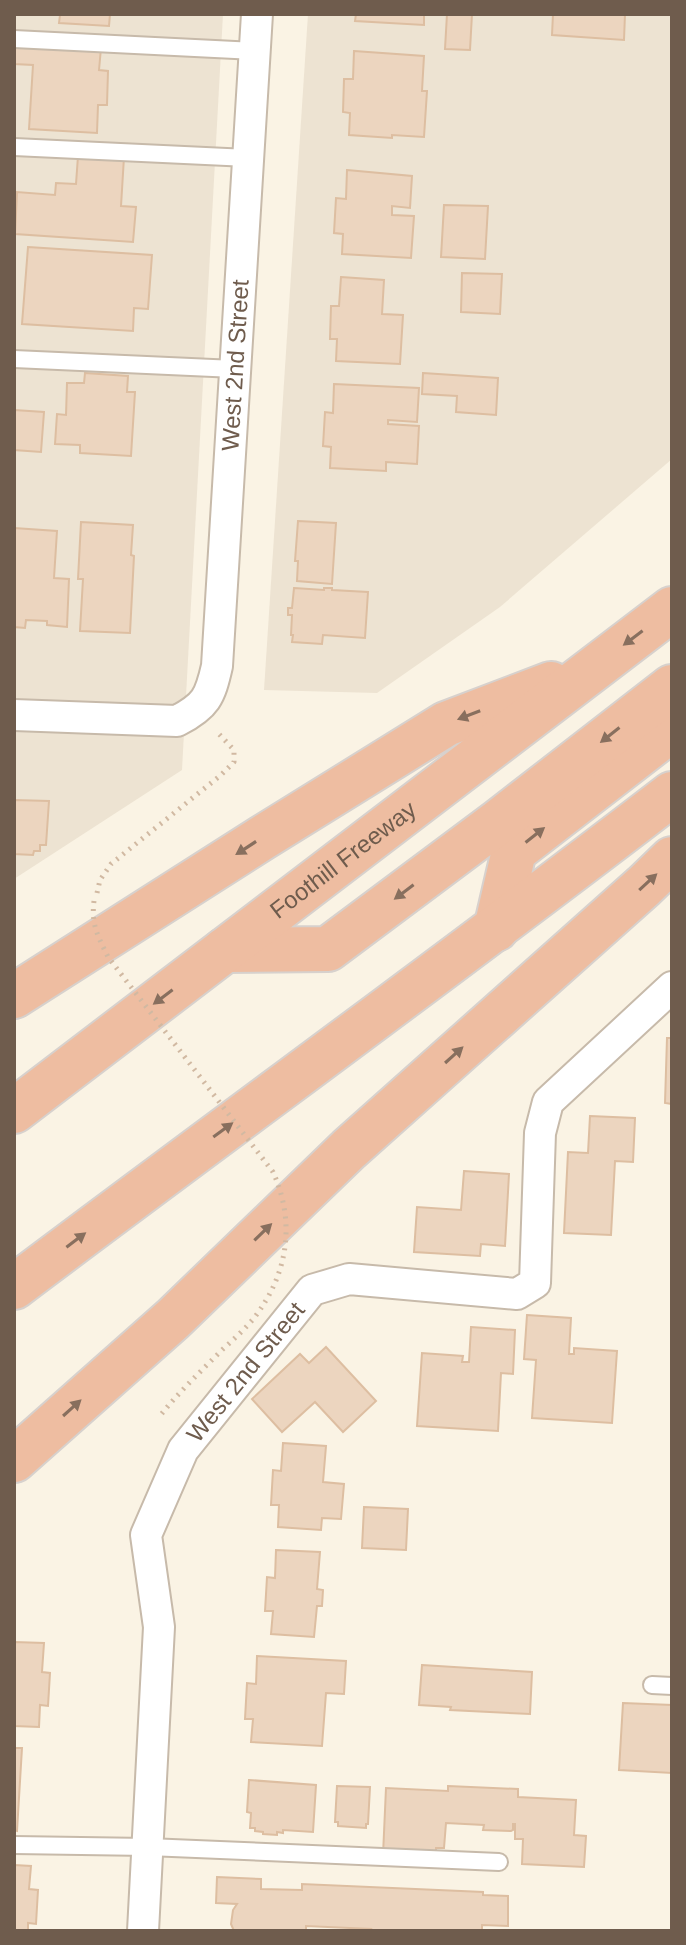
<svg xmlns="http://www.w3.org/2000/svg" width="686" height="1945" font-family="Helvetica,sans-serif">
<rect width="100%" height="100%" fill="#faf3e4"/>
<g fill="#ede3d2">
<polygon points="14,14 223,14 182,770 14,879"/>
<polygon points="308,14 672,14 672,459 500,607 377,693 264,690"/>
</g>
<g fill="#ecd5bf" stroke="#ddbea1" stroke-width="2">
<polygon points="41,14 110,14 109,26 59,23 60,15"/>
<polygon points="356,14 424,14 424,25 355,21"/>
<polygon points="447,14 472,14 470,50 445,49"/>
<polygon points="553,14 625,14 624,40 552,35"/>
<polygon points="14,43 101,48 99,70 108,71 107,105 98,105 97,133 29,129 33,65 14,64"/>
<polygon points="354,51 424,56 422,91 427,91 424,137 392,135 392,138 349,135 350,113 343,112 344,79 353,79"/>
<polygon points="78,156 124,157 121,206 136,207 133,242 15,234 17,192 55,195 56,183 76,184"/>
<polygon points="347,170 412,176 410,208 392,206 392,215 414,216 411,258 342,254 343,234 334,233 336,198 346,199"/>
<polygon points="444,205 488,206 485,259 441,257"/>
<polygon points="28,247 152,255 148,309 134,308 133,331 22,324"/>
<polygon points="462,273 502,274 500,314 461,312"/>
<polygon points="341,277 384,280 382,314 403,315 400,364 336,361 337,339 330,339 331,306 339,306"/>
<polygon points="85,373 128,376 127,392 135,392 131,456 80,453 80,445 55,444 57,414 66,415 67,383 84,383"/>
<polygon points="423,373 498,378 496,415 456,412 457,396 422,394"/>
<polygon points="334,384 419,388 417,422 388,420 388,424 419,426 417,464 386,462 386,471 330,468 331,447 323,446 325,412 333,413"/>
<polygon points="14,410 44,412 41,452 14,450"/>
<polygon points="298,521 336,523 332,584 297,581 298,561 295,561"/>
<polygon points="81,522 133,525 131,555 134,556 130,633 80,631 83,579 78,579"/>
<polygon points="14,528 57,531 54,578 69,579 67,627 47,625 47,621 26,620 25,628 14,627"/>
<polygon points="294,588 324,590 324,588 332,588 332,590 368,592 365,638 323,635 322,644 292,642 293,635 291,635 292,615 288,615 288,608 292,608"/>
<polygon points="14,800 49,801 46,845 40,845 40,851 34,851 33,855 14,854"/>
<polygon points="667,1038 672,1038 672,1104 665,1103"/>
<polygon points="590,1116 635,1118 633,1162 615,1161 611,1235 564,1233 568,1152 588,1153"/>
<polygon points="464,1171 509,1174 505,1246 481,1244 480,1256 414,1252 417,1207 461,1210"/>
<polygon points="527,1315 571,1318 569,1354 574,1354 574,1348 617,1351 612,1423 532,1418 536,1360 524,1359"/>
<polygon points="471,1327 515,1330 513,1374 501,1373 498,1431 417,1426 422,1353 463,1356 462,1362 469,1362"/>
<polygon points="326,1347 376,1401 343,1432 315,1402 282,1432 252,1399 300,1354 309,1363"/>
<polygon points="283,1443 326,1446 323,1482 344,1484 341,1519 322,1518 321,1530 278,1527 279,1505 271,1505 273,1470 281,1471"/>
<polygon points="364,1507 408,1509 406,1550 362,1548"/>
<polygon points="276,1550 320,1552 317,1589 323,1590 322,1606 317,1606 314,1637 271,1634 273,1611 265,1611 267,1577 275,1578"/>
<polygon points="14,1642 44,1643 42,1672 50,1673 48,1706 40,1705 39,1727 14,1726"/>
<polygon points="257,1656 346,1661 344,1694 326,1693 322,1746 251,1742 253,1719 245,1719 247,1683 256,1684"/>
<polygon points="422,1665 532,1672 530,1714 450,1710 451,1707 419,1705"/>
<polygon points="623,1703 672,1705 672,1773 619,1770"/>
<polygon points="14,1748 22,1748 17,1831 14,1830"/>
<polygon points="249,1780 316,1785 313,1832 283,1830 283,1833 277,1832 277,1835 263,1834 263,1832 255,1831 255,1828 250,1828 251,1813 247,1812"/>
<polygon points="337,1786 370,1787 368,1824 366,1824 366,1828 338,1826 338,1822 335,1822"/>
<polygon points="448,1786 518,1789 518,1797 576,1800 574,1835 586,1836 584,1867 522,1864 523,1839 515,1839 515,1824 513,1824 513,1830 511,1831 483,1830 484,1825 446,1823 444,1848 436,1848 436,1858 383,1855 386,1788 448,1791"/>
<polygon points="14,1865 31,1866 29,1889 38,1890 36,1924 28,1923 28,1931 14,1931"/>
<polygon points="217,1877 261,1879 261,1889 302,1890 302,1884 483,1892 483,1895 508,1896 508,1926 482,1925 482,1931 370,1931 371,1929 306,1926 306,1931 234,1931 231,1924 233,1910 237,1904 216,1903"/>
</g>
<g fill="none" stroke-linecap="round" stroke-linejoin="round">
<g stroke="#c7baaa" stroke-width="20">
<g id="service">
<polyline points="14,39 255,51"/>
<polyline points="14,147 248,158"/>
<polyline points="14,359 235,369"/>
<polyline points="652,1685 672,1686"/>
<polyline points="14,1845 148,1847 499,1862"/>
</g>
</g>
<g stroke="#c7baaa" stroke-width="34">
<g id="minor">
<path id="s1" d="M14,715L177,721C206,706 210,697 217,666L257,14"/>
<path id="s2" d="M143,1931L159,1627L146,1535L183,1450L312,1290L349,1279L517,1294L535,1283L540,1133L548,1102L672,987"/>
</g>
</g>
<g stroke="#d7d1cd" stroke-width="48">
<g id="motorway">
<polyline points="496,929 514,851 672,729"/>
<polyline points="225,950 328,949 498,822 672,687"/>
<polyline points="14,996 262,838 446,724 551,684"/>
<path id="s3" d="M14,1111L672,609"/>
<path d="M14,1287C233,1122 455,961 672,794"/>
<polyline points="14,1460 173,1319 349,1149 644,886 672,859"/>
</g>
</g>
<polyline stroke="#d1b9a2" stroke-width="5" stroke-dasharray="2 6" stroke-linecap="butt" points="97,893 100,880 111,864 221,775 234,762 234,750 219,734"/>
<use href="#service" stroke="#fff" stroke-width="16"/>
<use href="#minor" stroke="#fff" stroke-width="30"/>
<use href="#motorway" stroke="#eebda1" stroke-width="44"/>
<path stroke="#d1b9a2" stroke-width="5" stroke-dasharray="2 6" stroke-linecap="butt" d="M94,901C91,925 98,936 108,957L273,1172C296,1223 288,1274 254,1318C245,1329 234,1339 223,1349C201,1371 179,1392 159,1417"/>
</g>
<defs><path id="oneway-solid" d="M-6-.8H1V-3.2L6.5 0L1 3.2V.8H-6Z" transform="scale(2)"/></defs>
<g fill="#886f5e">
<use href="#oneway-solid" transform="translate(633 638) rotate(143)"/>
<use href="#oneway-solid" transform="translate(469 715) rotate(159)"/>
<use href="#oneway-solid" transform="translate(610 735) rotate(142)"/>
<use href="#oneway-solid" transform="translate(535 835) rotate(-38)"/>
<use href="#oneway-solid" transform="translate(246 848) rotate(147)"/>
<use href="#oneway-solid" transform="translate(648 882) rotate(-43)"/>
<use href="#oneway-solid" transform="translate(404 892) rotate(143)"/>
<use href="#oneway-solid" transform="translate(163 997) rotate(143)"/>
<use href="#oneway-solid" transform="translate(454 1055) rotate(-42)"/>
<use href="#oneway-solid" transform="translate(223 1130) rotate(-36)"/>
<use href="#oneway-solid" transform="translate(263 1232) rotate(-44)"/>
<use href="#oneway-solid" transform="translate(76 1240) rotate(-37)"/>
<use href="#oneway-solid" transform="translate(72 1408) rotate(-42)"/>
</g>
<g text-anchor="middle" stroke-width="7" stroke-linejoin="round" paint-order="stroke">
<g font-size="24" fill="#6f5c4d" stroke="#fdf7ea">
<text dy="8" stroke="none"><textPath href="#s1" startOffset="536">West 2nd Street</textPath></text>
<text dy="8" stroke="none"><textPath href="#s3" startOffset="414">Foothill Freeway</textPath></text>
<text dy="8" stroke="none"><textPath href="#s2" startOffset="590">West 2nd Street</textPath></text>
</g>
</g>
<rect width="686" height="1945" fill="none" stroke="#6f5c4d" stroke-width="32"/>
</svg>
